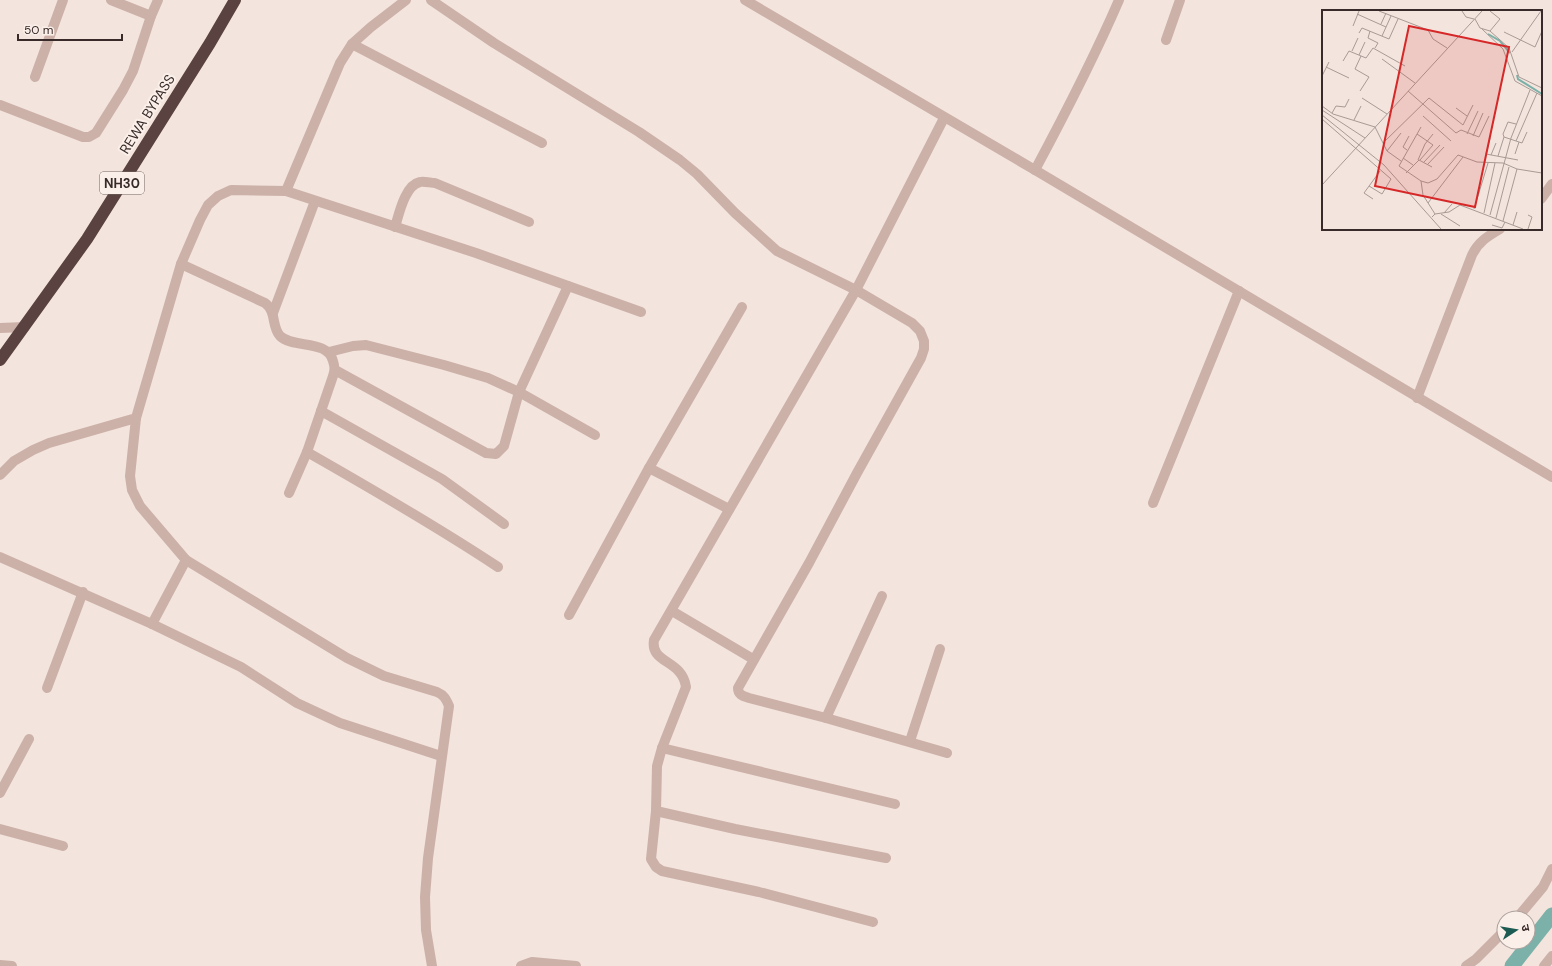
<svg xmlns="http://www.w3.org/2000/svg" width="1552" height="966" font-family="'DM Sans','Noto Sans Devanagari',sans-serif">
<rect width="100%" height="100%" fill="#f3e4dd"/>
<g fill="none" stroke-linecap="round" stroke-linejoin="round">
<polyline stroke="#7bb1a8" stroke-width="15" points="1512,966 1552,915"/>
<g stroke="#ccb1a8" stroke-width="10">
<polyline points="111,0 151,16"/>
<path d="M431,0L494,43L639,132L680,160L697,174L735,213L777,251L856,290L912,323L920,331L924,341V349L921,358L857,473L809,563L738,688C738,695 743,696 749,698L826,718L947,753"/>
<polyline points="745,0 1035,170 1552,477"/>
<polyline points="1166,40 1180,0"/>
<polyline points="352,44 542,143"/>
<polyline points="35,77 63,0"/>
<polyline points="0,105 83,137 89,137 96,133 123,90 133,71 151,16 158,0"/>
<path d="M1035,170C1065,114 1094,58 1119,0"/>
<polyline points="286,191 340,63 352,44 371,27 406,0"/>
<polyline points="1541,199 1552,184"/>
<path d="M395,227C399,214 405,185 420,182C424,181 431,183 435,183L529,222"/>
<path d="M181,264L265,303C277,312 271,326 280,336C294,349 327,339 333,361C335,367 335,370 333,376L307,452L289,493"/>
<polyline points="273,313 315,201"/>
<polyline points="0,328 25,327"/>
<polyline points="329,352 353,346 366,345 444,365 488,378 519,392 595,435"/>
<polyline points="335,370 486,453 496,454 504,446 519,392 568,286"/>
<path d="M1417,398L1472,255C1478,242 1488,236 1500,229"/>
<polyline points="321,411 442,479 504,524"/>
<path d="M136,418L130,476L132,490L140,506L186,560L347,658L384,676L437,692C444,695 446,699 449,706L428,858L425,897L426,930L432,966"/>
<path d="M307,452C372,489 436,526 498,567"/>
<polyline points="649,468 729,509"/>
<polyline points="0,475 14,461 33,450 49,443 136,418 181,264 200,220 208,205 218,196 231,190 286,191 476,253 641,312"/>
<polyline points="1153,503 1239,291"/>
<polyline points="0,557 152,624 241,667 297,703 340,723 441,756"/>
<polyline points="672,611 753,659"/>
<polyline points="569,615 649,468 742,307"/>
<polyline points="152,624 186,560"/>
<polyline points="47,688 83,592"/>
<polyline points="826,718 882,596"/>
<polyline points="910,741 940,649"/>
<polyline points="662,748 895,804"/>
<polyline points="0,793 29,739"/>
<polyline points="656,811 735,829 886,858"/>
<polyline points="0,829 63,846"/>
<polyline points="1517,918 1543,887 1552,869"/>
<path d="M873,922L759,892L662,871L656,867L651,859L656,811L657,766L662,748L686,687C682,659 650,664 654,640L856,290L944,118"/>
<polyline points="0,965 12,966"/>
<polyline points="521,966 532,962 576,966"/>
<polyline points="1466,966 1476,959 1504,931"/>
<polyline points="1544,966 1552,956"/>
</g>
<polyline stroke="#59423f" stroke-width="12" points="0,360 87,239 210,43 235,0"/>
</g>
<g text-anchor="middle" stroke-width="4" stroke-linejoin="round" paint-order="stroke">
<rect fill="#faefe9" stroke="#726562" stroke-width="1" x="100" y="172" width="44" height="22" rx="3"/>
<g font-size="13" font-weight="bold" fill="#382a28">
<text x="122" y="188">NH30</text>
</g>
<g font-size="14" fill="#382a28" stroke="#faefe9">
<text transform="translate(147 114) rotate(-58)" y="5">REWA BYPASS</text>
</g>
</g>
<g transform="translate(1322 10)">
<rect width="220" height="220" fill="#f3e4dd"/>
<path fill="none" stroke="#7bb1a8" stroke-width="2" d="M166,24L178,31L188,43M195,65L196,69L220,84"/>
<path fill="none" stroke="#a89a95" stroke-width="1" d="M57,1L106,20L111,29L125,38M140,1L144,7L152,9M168,1L178,9L168,21M35,4L64,17M153,9L158,18L168,21L187,38L197,67L220,78M59,14L64,3M31,16L37,1M160,19L181,39L193,71L220,86M48,21L46,28L56,33L53,38M182,22L213,37L220,21M37,23L40,18L67,29L76,9M60,26L69,6M30,41L36,28M190,42L219,1M37,45L43,32M60,49L93,73M21,51L27,41L44,48L51,38L83,56M4,57L27,68M0,66L7,52M38,81L47,67L33,59L39,46M86,81L134,123L139,120L157,127L167,106M40,88L65,104M0,96L11,104L53,117L65,141L79,151M134,98L145,106M0,100L43,128M10,103L14,96L23,97L27,89M0,105L62,155L119,219M101,106L129,131M0,109L69,169L60,184L47,176M32,110L39,96M194,114L186,112L181,124L182,127L200,133L205,122M99,117L77,156L99,171L101,185L113,204M95,124L111,135L98,150M145,124L156,101M151,126L161,103M168,128L164,144L196,150M194,131L215,83M61,133L107,88L141,115L151,95M85,140L81,137L87,126M65,141L79,123M193,144L197,132M169,145L174,133M176,146L182,127M81,148L91,155M96,150L103,134L111,124M102,152L118,135M106,154L122,137M84,163L97,150L110,157M99,171L106,173L115,169L136,145L155,152L181,153L195,159L220,163M0,175L160,1M51,189L42,183L58,161M106,193L141,147M152,199L166,153M122,203L130,194M162,203L173,153M119,204L138,216M168,205L189,128L208,80M206,205L210,207L206,219M110,207L113,204L127,202L138,195L201,219M174,208L187,157M181,211L195,159M170,215L180,218L183,212M191,215L195,202"/>
<path fill="#d62828" fill-opacity="0.15" stroke="#d62828" stroke-width="2" d="M87,16L187,37L153,197L53,176Z"/>
<rect width="220" height="220" fill="none" stroke="#382a28" stroke-width="2"/>
</g>
<g transform="translate(1516 930) rotate(78)"><circle r="19" fill="#faefe9" stroke="#aca09c"/>
<path d="M0-3L7 15L0 10L-7 15Z" fill="#1c5b52"/>
<text y="-6" font-size="11" font-weight="bold" text-anchor="middle" fill="#382a28">उ</text>
</g>
<path d="M18 34v6h104v-6" fill="none" stroke="#382a28" stroke-width="2"/>
<text x="24" y="34" font-size="12" fill="#382a28" stroke="#faefe9" stroke-width="3" paint-order="stroke">50 m</text>
</svg>
